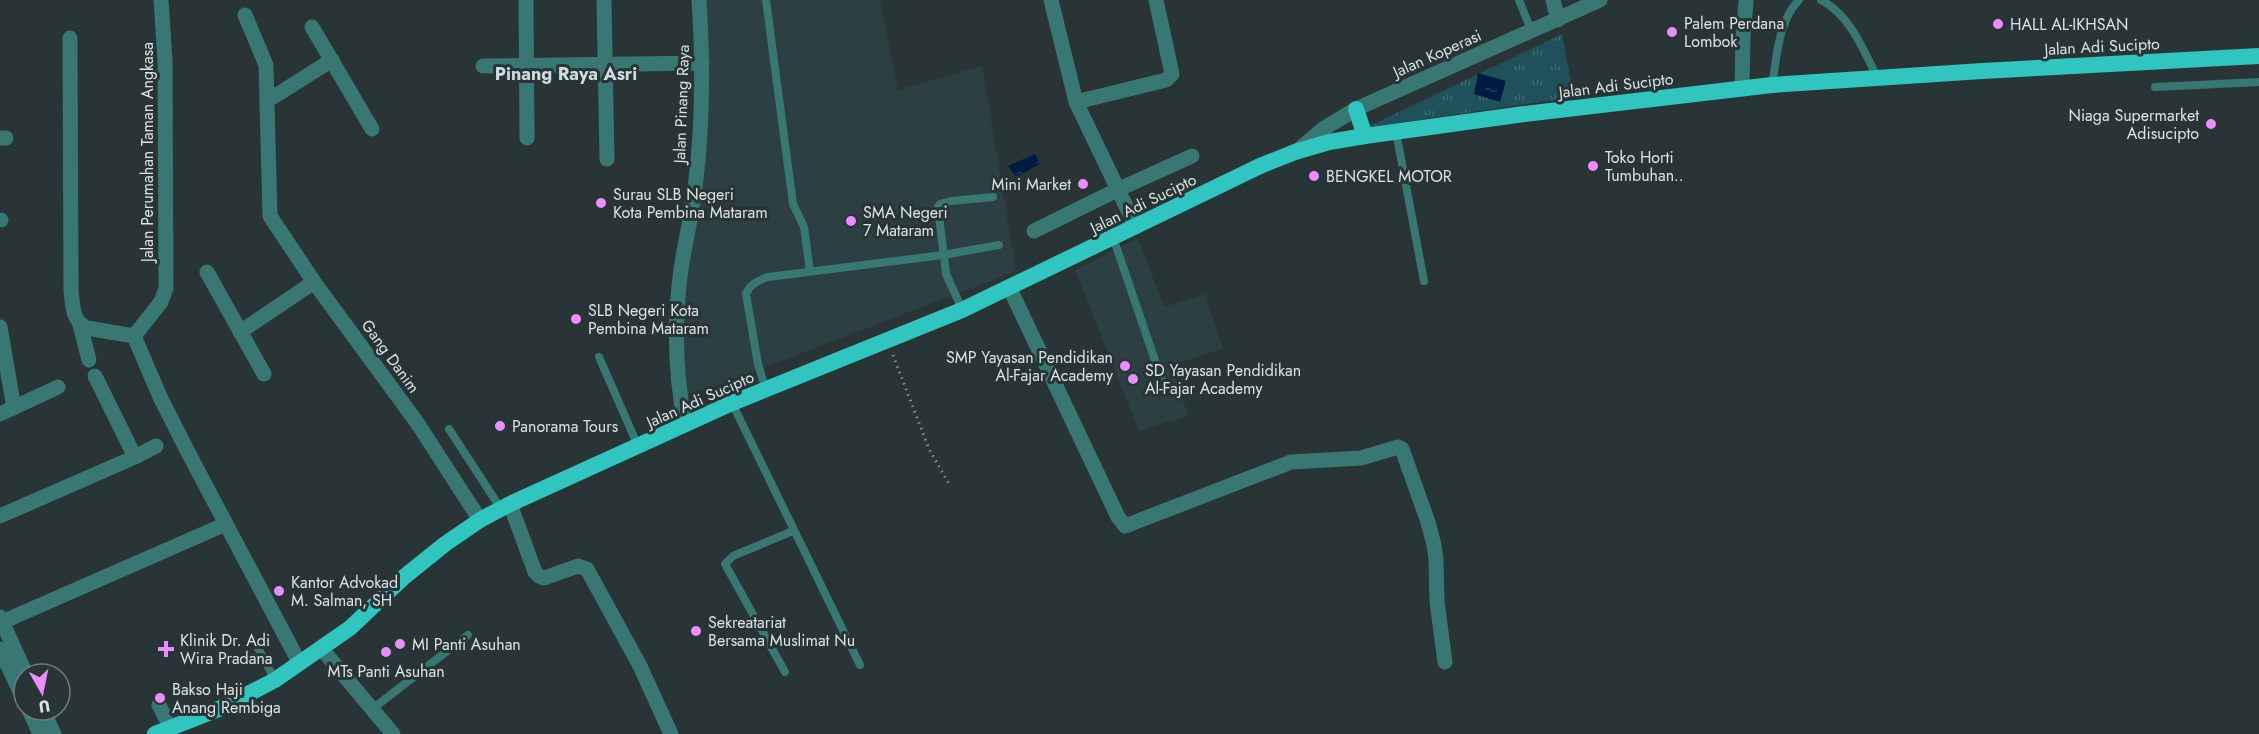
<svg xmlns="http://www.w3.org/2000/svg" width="2259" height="734" font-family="Jost,sans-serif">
<defs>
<pattern id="park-tufts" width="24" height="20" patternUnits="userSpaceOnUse" patternTransform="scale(1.5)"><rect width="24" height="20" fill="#205059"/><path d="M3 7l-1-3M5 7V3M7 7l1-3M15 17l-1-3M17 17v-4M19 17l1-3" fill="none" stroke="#406971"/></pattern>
<pattern id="water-ripples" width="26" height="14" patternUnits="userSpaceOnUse" patternTransform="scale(1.5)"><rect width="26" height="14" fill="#001b42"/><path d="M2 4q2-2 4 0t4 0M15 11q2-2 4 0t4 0" fill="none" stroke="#253c5d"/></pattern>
</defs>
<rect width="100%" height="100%" fill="#293436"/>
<g fill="#2c3f43">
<polygon points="695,0 880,0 898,90 982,66 1016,271 688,397 676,349 700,172"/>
<polygon points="1138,238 1164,307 1204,294 1223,348 1173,365 1188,416 1139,431 1075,270"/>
</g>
<polygon fill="url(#park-tufts)" points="1562,34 1574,97 1365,128"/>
<g fill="url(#water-ripples)">
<polygon points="1478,73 1506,81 1500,102 1474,94"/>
<polygon points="1035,154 1040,164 1016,177 1008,166"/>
</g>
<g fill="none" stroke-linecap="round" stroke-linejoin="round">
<polyline stroke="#848d8f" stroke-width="3" stroke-dasharray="1.5 4.5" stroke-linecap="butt" points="893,355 929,449 949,484"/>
<g stroke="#397773" stroke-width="8">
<polyline points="766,0 793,204 804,227 810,271"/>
<polyline points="1519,0 1531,30"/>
<path d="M1821,0C1850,15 1863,49 1877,77"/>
<path d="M1772,85C1777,57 1778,21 1799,0"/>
<polyline points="2155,87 2259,82"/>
<polyline points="1396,132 1424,281"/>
<polyline points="1113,237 1163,384"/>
<polyline points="962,309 946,274 938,207 940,204 951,201 993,197"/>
<polyline points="599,357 638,446"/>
<path d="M766,390L758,364L746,294C750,284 757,281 768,277L943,255L999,245"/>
<polyline points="732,403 860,665"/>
<polyline points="449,429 501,509"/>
<polyline points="258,648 275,680"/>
<polyline points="785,672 725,564 733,556 793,531"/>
<polyline points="371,710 468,635"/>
</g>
<g stroke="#397773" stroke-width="15">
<polyline points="161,0 165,61 166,288 161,302 134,336 161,399 189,454 299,662"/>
<polyline points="526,0 527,138"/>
<polyline points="604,0 607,159"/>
<polyline points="1051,0 1076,102 1136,227"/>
<polyline points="1553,0 1558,20"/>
<polyline points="245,15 266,65 270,216 314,282 418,424 480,520"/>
<polyline points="312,27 372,129"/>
<path d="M70,38L71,291C73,306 72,321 87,328L134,336"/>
<polyline points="483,66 702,63"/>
<polyline points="1742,89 1743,36 1746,2"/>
<polyline points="267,101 332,60"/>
<polyline points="1076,102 1166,80 1172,74 1156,0"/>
<polyline points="0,138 6,138"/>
<polyline points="0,220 1,220"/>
<polyline points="1034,231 1117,190 1192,156"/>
<polyline points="207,272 264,374"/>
<polyline points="1010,289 1118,517 1125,526 1291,462 1361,458 1398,447 1402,449 1428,522 1434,545 1436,559 1437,602 1445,662"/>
<polyline points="80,325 89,360"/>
<polyline points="0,327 14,408"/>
<polyline points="240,332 314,282"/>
<polyline points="95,376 135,457"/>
<polyline points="0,414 58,387"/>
<path d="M685,424C675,373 674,320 681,269C685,242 692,215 695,188C703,126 703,62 699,0"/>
<polyline points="510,504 535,572 539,576 544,578 578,566 587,569 640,666 671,734"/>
<polyline points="0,516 135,457 156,446"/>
<polyline points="0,617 26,674"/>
<polyline points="0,623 219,527"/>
<polyline points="321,648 393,734"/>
<polyline points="0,649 24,700"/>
<polyline points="159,705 165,717"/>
<polyline points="29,710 40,734"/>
<polyline points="43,710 54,734"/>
</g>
<polyline stroke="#397773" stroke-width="15" points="1296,152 1323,129 1356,109 1600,0"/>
<g stroke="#30c5bf" stroke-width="16">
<polyline points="1356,109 1365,136"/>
<polyline points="155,734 221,708 275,680 350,628 404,577 445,544 480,520 510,504 732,403 962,310 1260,166 1295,152 1329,142 1365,136 1524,114 1772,85 1982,71 2259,56"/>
</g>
</g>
<g fill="#ea8dfd" stroke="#293436" stroke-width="2">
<circle cx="1998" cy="24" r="6"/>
<circle cx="1672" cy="32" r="6"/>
<circle cx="2211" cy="124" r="6"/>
<circle cx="1593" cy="166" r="6"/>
<circle cx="1314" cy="176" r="6"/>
<circle cx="1083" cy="184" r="6"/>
<circle cx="601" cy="203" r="6"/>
<circle cx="851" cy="221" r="6"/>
<circle cx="576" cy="319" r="6"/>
<circle cx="1125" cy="366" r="6"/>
<circle cx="1133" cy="379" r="6"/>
<circle cx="500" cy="426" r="6"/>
<circle cx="279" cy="591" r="6"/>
<circle cx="696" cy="631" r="6"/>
<circle cx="400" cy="644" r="6"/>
<path d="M163 640h6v6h6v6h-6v6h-6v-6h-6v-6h6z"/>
<circle cx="386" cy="652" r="6"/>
<circle cx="160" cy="698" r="6"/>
</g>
<g text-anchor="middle" stroke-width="6" stroke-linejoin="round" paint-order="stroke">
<g font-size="16" fill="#dbe2e3" stroke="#293436" text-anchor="start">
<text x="1684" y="29">Palem Perdana<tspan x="1684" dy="18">Lombok</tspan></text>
<text x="2010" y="30">HALL AL-IKHSAN</text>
<text x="2199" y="121" text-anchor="end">Niaga Supermarket<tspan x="2199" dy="18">Adisucipto</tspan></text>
<text x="1605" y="163">Toko Horti<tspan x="1605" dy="18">Tumbuhan..</tspan></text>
<text x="1326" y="182">BENGKEL MOTOR</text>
<text x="1071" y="190" text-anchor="end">Mini Market</text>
<text x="613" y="200">Surau SLB Negeri<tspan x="613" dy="18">Kota Pembina Mataram</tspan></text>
<text x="863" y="218">SMA Negeri<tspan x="863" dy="18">7 Mataram</tspan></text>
<text x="588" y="316">SLB Negeri Kota<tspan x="588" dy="18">Pembina Mataram</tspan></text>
<text x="1113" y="363" text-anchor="end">SMP Yayasan Pendidikan<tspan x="1113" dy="18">Al-Fajar Academy</tspan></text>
<text x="1145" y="376">SD Yayasan Pendidikan<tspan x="1145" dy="18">Al-Fajar Academy</tspan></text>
<text x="512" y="432">Panorama Tours</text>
<text x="291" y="588">Kantor Advokad<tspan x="291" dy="18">M. Salman, SH</tspan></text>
<text x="708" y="628">Sekreatariat<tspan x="708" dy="18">Bersama Muslimat Nu</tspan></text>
<text x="180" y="646">Klinik Dr. Adi<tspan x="180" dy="18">Wira Pradana</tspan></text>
<text x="412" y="650">MI Panti Asuhan</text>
<text x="386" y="677" text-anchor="middle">MTs Panti Asuhan</text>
<text x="172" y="695">Bakso Haji<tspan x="172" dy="18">Anang Rembiga</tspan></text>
</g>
<g font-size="16" fill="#dbe2e3" stroke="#293436">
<text transform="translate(2102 46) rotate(-3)" y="6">Jalan Adi Sucipto</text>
<text transform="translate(1437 53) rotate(-24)" y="6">Jalan Koperasi</text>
<text transform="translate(1616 85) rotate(-7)" y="6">Jalan Adi Sucipto</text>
<text transform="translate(681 104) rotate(-88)" y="6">Jalan Pinang Raya</text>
<text transform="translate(147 152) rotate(-90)" y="6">Jalan Perumahan Taman Angkasa</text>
<text transform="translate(1143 203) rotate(-26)" y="6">Jalan Adi Sucipto</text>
<text transform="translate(391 356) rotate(54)" y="6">Gang Danim</text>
<text transform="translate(700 399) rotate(-24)" y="6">Jalan Adi Sucipto</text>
</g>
<g font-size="18" font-weight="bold" fill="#cddcdf" stroke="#293436">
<text x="566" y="80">Pinang Raya Asri</text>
</g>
</g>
<g transform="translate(42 692) rotate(171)"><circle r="28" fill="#293436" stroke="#707a7b" stroke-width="1.5"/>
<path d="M0-4.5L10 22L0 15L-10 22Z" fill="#ea8dfd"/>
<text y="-9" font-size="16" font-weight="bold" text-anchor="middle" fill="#dbe2e3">U</text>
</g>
</svg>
